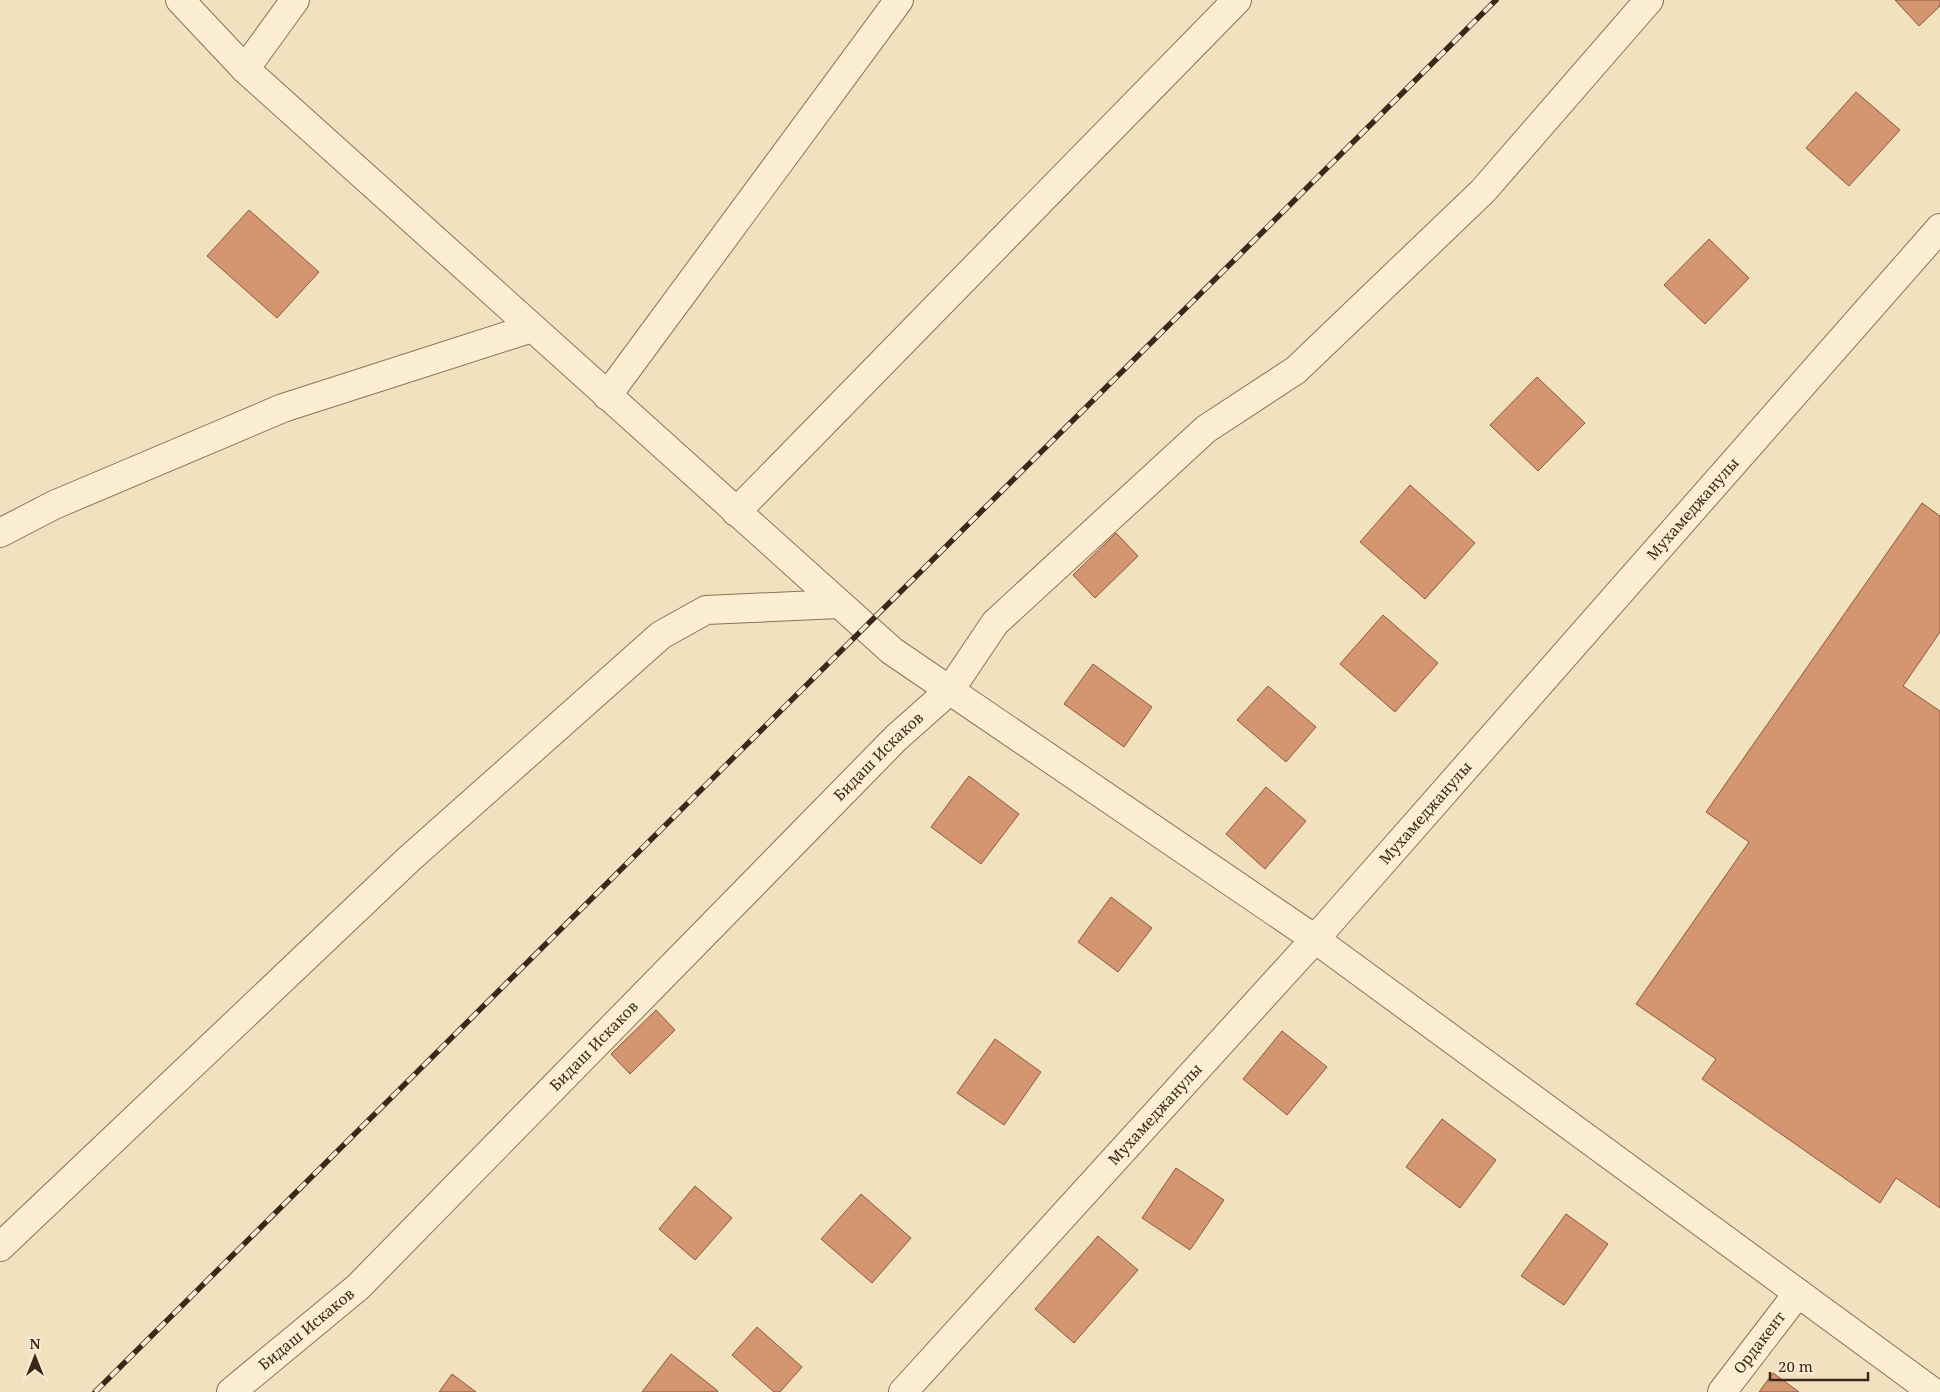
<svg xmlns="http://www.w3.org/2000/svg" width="1940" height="1392" font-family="'Noto Serif',serif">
<rect width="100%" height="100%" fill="#f2e1bf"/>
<g fill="#d39671" stroke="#8d5839">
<polygon points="1895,0 1940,0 1940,6 1919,26"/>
<polygon points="1856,92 1900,130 1849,186 1806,148"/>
<polygon points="249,210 319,272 277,318 207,256"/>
<polygon points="1709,239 1749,278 1705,324 1664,285"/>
<polygon points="1537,377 1585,423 1538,471 1490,425"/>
<polygon points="1410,485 1475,543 1425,599 1360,542"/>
<polygon points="1922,503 1940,516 1940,632 1903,686 1940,711 1940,1208 1896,1178 1880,1203 1702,1079 1716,1059 1636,1004 1749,842 1706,812"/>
<polygon points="1116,533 1138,556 1095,598 1073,575"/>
<polygon points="1383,615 1438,663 1395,712 1340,664"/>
<polygon points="1093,664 1152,707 1124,747 1064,704"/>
<polygon points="1268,686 1316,727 1286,762 1237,720"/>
<polygon points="969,776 1019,814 981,864 931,827"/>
<polygon points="1266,787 1306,821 1265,869 1226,834"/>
<polygon points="1111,897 1152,928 1118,972 1078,942"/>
<polygon points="656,1010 675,1030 630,1074 611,1054"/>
<polygon points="1282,1031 1327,1067 1287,1115 1243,1079"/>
<polygon points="995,1039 1041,1072 1004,1125 957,1093"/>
<polygon points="1442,1119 1496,1160 1460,1208 1406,1167"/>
<polygon points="1176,1168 1224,1200 1190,1250 1142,1218"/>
<polygon points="695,1186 732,1218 695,1260 659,1229"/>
<polygon points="861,1194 911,1238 872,1283 821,1239"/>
<polygon points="1566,1214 1608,1244 1564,1305 1521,1276"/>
<polygon points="1098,1236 1138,1270 1074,1343 1035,1309"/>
<polygon points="757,1327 802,1367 780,1392 774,1392 732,1355"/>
<polygon points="671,1354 718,1391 717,1392 642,1392"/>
<polygon points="1773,1373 1799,1392 1759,1392"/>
<polygon points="452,1374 476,1392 439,1392"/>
</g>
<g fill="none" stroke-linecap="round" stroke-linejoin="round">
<g stroke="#8c7155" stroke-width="30">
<g id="minor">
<polyline points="180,0 245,69 892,651 1315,939 1933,1392"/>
<polyline points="245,69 295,0"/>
<polyline points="607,396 899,0"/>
<polyline points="736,512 1237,0"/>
<polyline points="0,533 54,505 283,408 532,328"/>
<polyline points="0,1247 409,859 661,635 706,610 839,604"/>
<path id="s1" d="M231,1392L358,1287L896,738L950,690L995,623L1206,429L1296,370L1483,191L1649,0"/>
<path id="s2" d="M903,1392L1315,939L1940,228"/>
<path id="s3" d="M1722,1392L1798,1293"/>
</g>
</g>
<use href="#minor" stroke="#fceed3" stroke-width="28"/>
<g stroke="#3a291b" stroke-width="5.5">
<polyline id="rail" points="95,1392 1496,0"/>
</g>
<use href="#rail" stroke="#f8ebcf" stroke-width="4" stroke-dasharray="11" stroke-linecap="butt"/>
</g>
<g text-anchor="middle" stroke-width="4" stroke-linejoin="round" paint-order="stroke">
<g font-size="15" fill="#3a291b" stroke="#f8ebcf">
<text dy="5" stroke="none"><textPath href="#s2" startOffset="1185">Мухамеджанулы</textPath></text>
<text dy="5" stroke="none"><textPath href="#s1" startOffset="908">Бидаш Искаков</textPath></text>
<text dy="5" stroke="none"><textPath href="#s2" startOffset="780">Мухамеджанулы</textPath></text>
<text dy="5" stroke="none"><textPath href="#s1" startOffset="502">Бидаш Искаков</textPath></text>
<text dy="5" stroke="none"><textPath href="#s2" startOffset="375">Мухамеджанулы</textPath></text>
<text dy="5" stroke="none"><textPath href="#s1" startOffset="98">Бидаш Искаков</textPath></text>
<text dy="5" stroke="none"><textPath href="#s3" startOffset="62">Ордакент</textPath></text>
</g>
</g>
<g transform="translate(35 1357)" stroke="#f8ebcf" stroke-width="4" paint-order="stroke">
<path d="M0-4L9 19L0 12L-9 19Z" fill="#3a291b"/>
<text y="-8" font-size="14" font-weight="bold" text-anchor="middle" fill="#3a291b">N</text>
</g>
<path d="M1770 1372v8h98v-8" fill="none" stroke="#3a291b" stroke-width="2.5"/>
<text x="1778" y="1372" font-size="15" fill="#3a291b" stroke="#f8ebcf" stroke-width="4" paint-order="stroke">20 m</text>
</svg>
